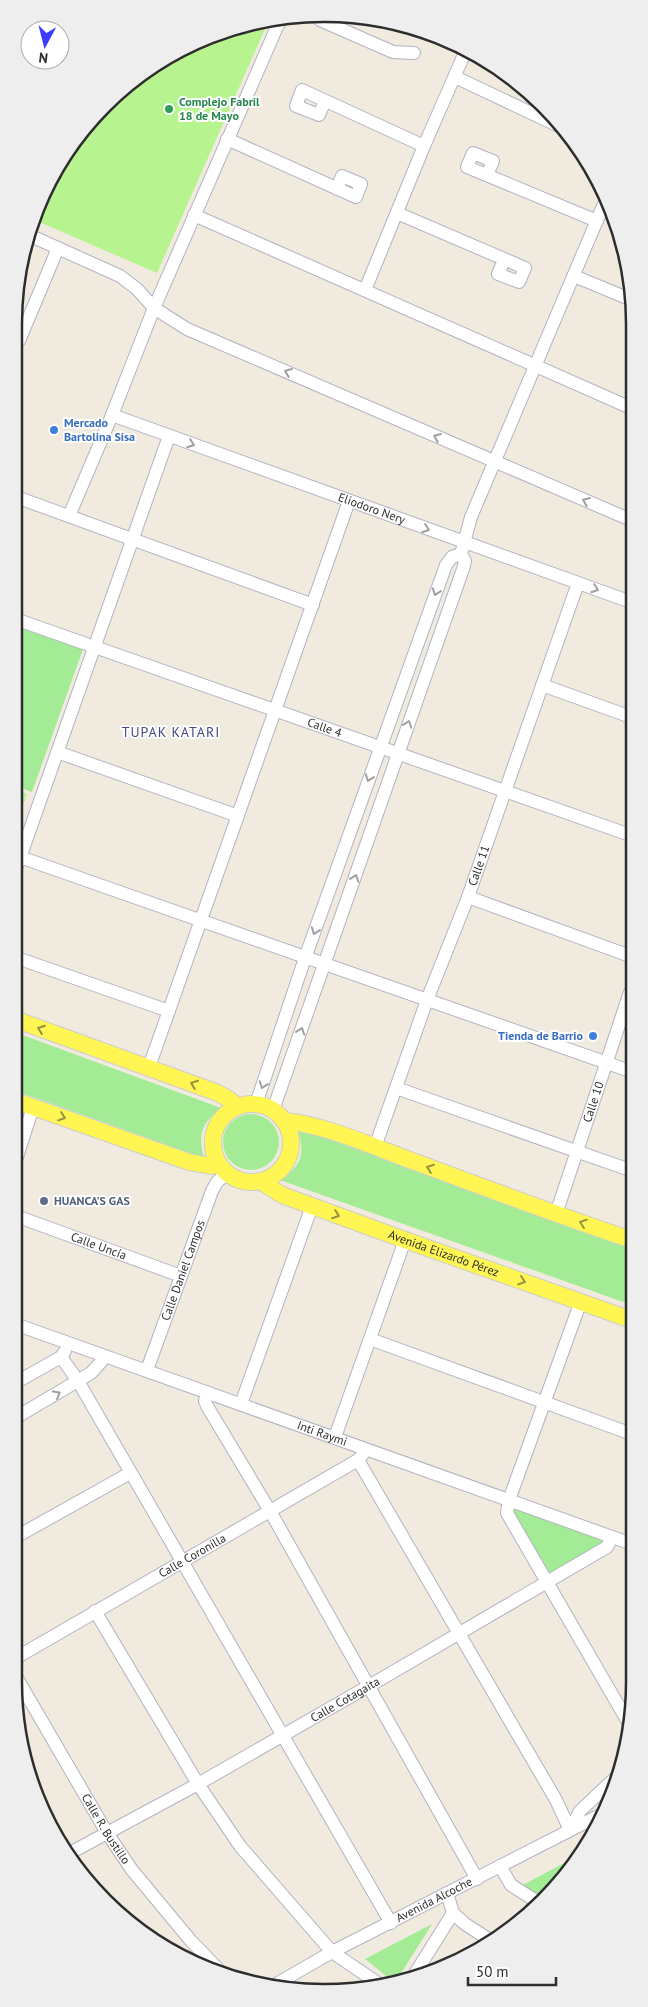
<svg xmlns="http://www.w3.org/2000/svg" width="648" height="2007" font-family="'PT Sans',sans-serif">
<rect width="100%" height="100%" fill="#f0ebde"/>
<g fill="#a3ec95">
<polygon points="19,627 83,649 32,792 18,787"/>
<path d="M17,1033L221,1108C201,1124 198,1134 204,1158L16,1091Z"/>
<circle cx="251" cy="1142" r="28"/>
<path d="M297,1128L629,1247V1304L280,1180C302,1166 306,1153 297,1128Z"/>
<polygon points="510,1506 608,1541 550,1575"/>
<polygon points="583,1853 540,1898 521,1886"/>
<polygon points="432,1924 395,1983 365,1959"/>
</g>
<g fill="#b7f490">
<polygon points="264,20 269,20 157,273 37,221 66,151 152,66"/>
<polygon points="18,791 27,794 17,823"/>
</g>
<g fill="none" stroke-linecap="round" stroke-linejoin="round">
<g stroke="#b2b2c2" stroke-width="14">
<g id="minor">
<polyline points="320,20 393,52 414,53"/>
<polyline points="455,77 563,128"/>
<polyline points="325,101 319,115 296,106 302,90 424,146"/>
<polyline points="227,139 356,197 361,184 342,176 337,189"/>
<polyline points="487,175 493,161 473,153 467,167 597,221"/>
<polyline points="397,213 525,268 519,282 498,274 504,260"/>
<polyline points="194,215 631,408"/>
<polyline points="31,236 120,276 137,289 154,308 187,329 631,520"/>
<polyline points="574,276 632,300"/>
<polyline points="365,290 424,146 466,50"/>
<polyline points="19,341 58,248"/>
<path id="s1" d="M112,415L631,602"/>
<polyline points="19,498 313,605"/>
<polyline points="69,516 112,415 154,308 280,20"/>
<path id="s2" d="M18,620L630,835"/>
<polyline points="542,685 631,717"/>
<polyline points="57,752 238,816"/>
<polyline points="17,856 630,1071"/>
<polyline points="17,866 169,436"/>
<polyline points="468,897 630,956"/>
<polyline points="17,958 169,1011"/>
<polyline points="149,1067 349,501"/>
<polyline points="396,1088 630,1170"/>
<polyline points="256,1104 305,958 446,565 452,557 461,554"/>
<polyline points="273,1110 463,569 465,561 461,554 471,517 606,199"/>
<path id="s3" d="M375,1147L427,1000L468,897L578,583"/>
<polyline points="16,1160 33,1107"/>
<path id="s4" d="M556,1214L630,992"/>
<path id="s5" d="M16,1216L181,1276"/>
<polyline points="581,1301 509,1500 507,1513 628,1722"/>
<path id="s6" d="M15,1324L629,1543"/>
<polyline points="370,1339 629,1433"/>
<polyline points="61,1357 78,1381 391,1923"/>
<path id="s7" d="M147,1370L212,1191L217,1182L227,1173"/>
<polyline points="15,1383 61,1357 65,1351"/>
<polyline points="207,1392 205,1401 207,1406 270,1511 477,1879"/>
<polyline points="241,1404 312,1206"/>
<polyline points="15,1418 91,1373 101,1362 104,1356"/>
<polyline points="335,1437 405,1240"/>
<polyline points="358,1460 556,1800 570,1830"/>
<polyline points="14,1538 130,1473"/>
<polyline points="95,1611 198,1784 240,1846 332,1952 379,1984"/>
<path id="s8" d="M14,1659L358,1460L363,1454"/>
<path id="s9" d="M14,1673L107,1833L132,1870L191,1941L220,1971"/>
<polyline points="570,1830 580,1811 614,1779"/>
<path id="s10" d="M70,1853L198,1784L369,1686L607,1547L612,1537"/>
<polyline points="500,1866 511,1885 536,1901"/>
<polyline points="453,1913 465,1924 493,1942"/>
<polyline points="411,1980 453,1913 447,1893"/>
<path id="s11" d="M271,1987L332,1952L598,1816"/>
</g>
</g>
<g stroke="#cdcdcd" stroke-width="18">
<g id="major">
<polyline points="17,1020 218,1093 230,1100 237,1106"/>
<polyline points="16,1101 189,1162 211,1166 219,1164"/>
<circle cx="252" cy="1143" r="39"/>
<path d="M284,1121C324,1124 376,1148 415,1162C486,1188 557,1215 629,1239"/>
<path id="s12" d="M260,1181L282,1195L405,1240L629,1319"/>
</g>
</g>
<use href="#minor" stroke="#fff" stroke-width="12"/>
<use href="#major" stroke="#fff654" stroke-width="16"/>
</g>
<defs><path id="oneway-chevron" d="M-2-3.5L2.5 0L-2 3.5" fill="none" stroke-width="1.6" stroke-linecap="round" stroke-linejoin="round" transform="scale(1.25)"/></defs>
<g stroke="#a0a0a0">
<use href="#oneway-chevron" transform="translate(288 372) rotate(-157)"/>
<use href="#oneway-chevron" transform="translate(437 437) rotate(-157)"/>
<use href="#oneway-chevron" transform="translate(191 444) rotate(20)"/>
<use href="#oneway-chevron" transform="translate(586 501) rotate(-157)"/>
<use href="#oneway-chevron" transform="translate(426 529) rotate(20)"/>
<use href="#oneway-chevron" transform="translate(595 589) rotate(20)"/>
<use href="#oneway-chevron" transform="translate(436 592) rotate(110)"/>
<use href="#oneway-chevron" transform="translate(408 724) rotate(-71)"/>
<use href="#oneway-chevron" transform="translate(369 778) rotate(110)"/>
<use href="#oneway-chevron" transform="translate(355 878) rotate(-71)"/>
<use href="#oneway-chevron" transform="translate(315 931) rotate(110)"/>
<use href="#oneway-chevron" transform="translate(301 1031) rotate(-71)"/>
<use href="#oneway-chevron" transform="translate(263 1085) rotate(109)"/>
<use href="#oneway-chevron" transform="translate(57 1394) rotate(-30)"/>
</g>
<g stroke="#969240">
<use href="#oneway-chevron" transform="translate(41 1029) rotate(-160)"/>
<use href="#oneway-chevron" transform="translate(194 1084) rotate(-159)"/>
<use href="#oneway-chevron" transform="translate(62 1117) rotate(19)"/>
<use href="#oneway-chevron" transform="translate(430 1168) rotate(-160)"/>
<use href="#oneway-chevron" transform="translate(336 1215) rotate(20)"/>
<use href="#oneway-chevron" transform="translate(583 1223) rotate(-161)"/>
<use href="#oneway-chevron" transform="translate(522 1281) rotate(19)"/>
</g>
<circle fill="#2e9e5b" stroke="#fff" stroke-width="2" cx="169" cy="109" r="5"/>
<g fill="#3f7fe0" stroke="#fff" stroke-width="2">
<circle cx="54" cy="430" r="5"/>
<circle cx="593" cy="1036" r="5"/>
</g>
<circle fill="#5c6f8a" stroke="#fff" stroke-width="2" cx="44" cy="1201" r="5"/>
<g text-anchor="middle" stroke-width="4" stroke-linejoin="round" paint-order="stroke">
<g font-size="12" font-weight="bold" fill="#27864d" stroke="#fff" text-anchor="start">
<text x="179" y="106">Complejo Fabril<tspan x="179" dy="14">18 de Mayo</tspan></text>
</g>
<g font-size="12" font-weight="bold" fill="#366cbe" stroke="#fff" text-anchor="start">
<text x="64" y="427">Mercado<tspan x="64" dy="14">Bartolina Sisa</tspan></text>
<text x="583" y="1040" text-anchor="end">Tienda de Barrio</text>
</g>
<g font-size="12" fill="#2d2d2d" stroke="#fff">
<text dy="4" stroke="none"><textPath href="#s1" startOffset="276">Eliodoro Nery</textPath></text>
<text dy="4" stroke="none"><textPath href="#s2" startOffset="325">Calle 4</textPath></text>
<text dy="4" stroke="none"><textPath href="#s3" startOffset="300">Calle 11</textPath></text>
<text dy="4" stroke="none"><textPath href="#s4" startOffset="118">Calle 10</textPath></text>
<text dy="4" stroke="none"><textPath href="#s5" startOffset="88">Calle Uncía</textPath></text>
<text dy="4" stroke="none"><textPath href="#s12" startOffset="198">Avenida Elizardo Pérez</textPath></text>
<text dy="4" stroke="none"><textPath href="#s7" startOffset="106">Calle Daniel Campos</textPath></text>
<text dy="4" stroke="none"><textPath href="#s6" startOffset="326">Inti Raymi</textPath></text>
<text dy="4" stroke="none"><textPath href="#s8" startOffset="206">Calle Coronilla</textPath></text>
<text dy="4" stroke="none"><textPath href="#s10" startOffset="315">Calle Cotagaita</textPath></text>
<text dy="4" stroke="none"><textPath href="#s9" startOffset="181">Calle R. Bustillo</textPath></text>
<text dy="4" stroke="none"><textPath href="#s11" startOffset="185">Avenida Alcoche</textPath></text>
</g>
<g font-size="12" font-weight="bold" fill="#4e5e75" stroke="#fff" text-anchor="start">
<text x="54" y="1205">HUANCA'S GAS</text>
</g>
<g font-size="14" letter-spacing="1" fill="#474784" stroke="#fff">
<text x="171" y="737">TUPAK KATARI</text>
</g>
</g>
<path d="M0 0H648V2007H0ZM324 22H324A302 302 0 0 1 626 324V1682A302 302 0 0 1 324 1984H324A302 302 0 0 1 22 1682V324A302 302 0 0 1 324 22Z" fill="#eee" fill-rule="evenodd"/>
<path fill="none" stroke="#2d2d2d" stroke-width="2.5" d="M324 22H324A302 302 0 0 1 626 324V1682A302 302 0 0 1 324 1984H324A302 302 0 0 1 22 1682V324A302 302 0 0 1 324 22Z"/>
<g transform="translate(45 45) rotate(187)"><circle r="24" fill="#ffffff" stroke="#ababab"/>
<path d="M0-4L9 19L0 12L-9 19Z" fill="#3c3dff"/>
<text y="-8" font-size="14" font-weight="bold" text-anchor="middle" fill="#2d2d2d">N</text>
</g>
<path d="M468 1977v8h88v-8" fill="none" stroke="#2d2d2d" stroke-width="2.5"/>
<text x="476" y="1977" font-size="15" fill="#2d2d2d" stroke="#ffffff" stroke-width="4" paint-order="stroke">50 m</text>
</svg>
